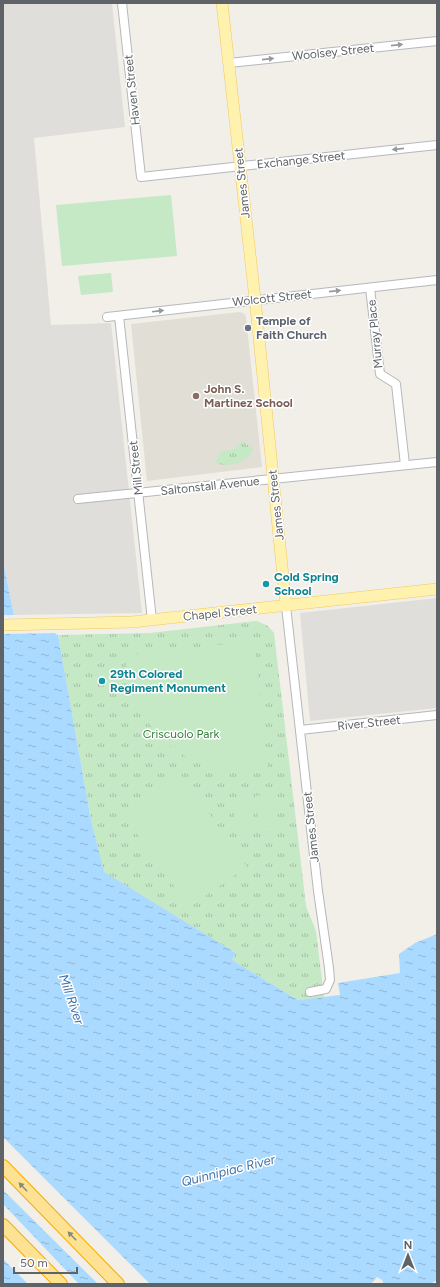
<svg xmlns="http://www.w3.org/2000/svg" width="440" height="1287" font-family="Figtree,sans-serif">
<defs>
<pattern id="park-tufts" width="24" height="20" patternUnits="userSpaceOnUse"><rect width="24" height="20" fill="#c5e8c5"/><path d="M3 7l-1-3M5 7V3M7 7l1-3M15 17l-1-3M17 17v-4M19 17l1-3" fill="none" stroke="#a3c0a4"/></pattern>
<pattern id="water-ripples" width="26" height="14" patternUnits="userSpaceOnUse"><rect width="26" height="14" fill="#aadaff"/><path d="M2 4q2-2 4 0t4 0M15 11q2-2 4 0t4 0" fill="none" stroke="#8eb4d2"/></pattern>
</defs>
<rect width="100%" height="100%" fill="#f1efe8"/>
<g fill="#e0deda">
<polygon points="3,3 112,3 125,127 34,138 51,325 111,323 142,613 14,615 3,562"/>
<polygon points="437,598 437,708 310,721 300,613"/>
</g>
<polygon fill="#e1ded6" points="240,312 245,314 246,318 262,467 147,481 131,324"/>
<g fill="url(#park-tufts)">
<path d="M242,441L253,449C248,463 228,468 215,463L221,451L233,450Z"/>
<polygon points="257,621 268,626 274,633 306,906 316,931 324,997 298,1000 232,960 236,953 103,872 91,820 58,635 150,633"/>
</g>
<g fill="#c5e8c5">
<polygon points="171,195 177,256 62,266 56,205"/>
<polygon points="111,273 113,292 81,295 78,276"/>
<path d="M246,642L255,649L268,772C246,772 222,772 201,764C169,752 141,721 131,688C127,678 127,666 125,655Z"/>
<polygon points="180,773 247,867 189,907 122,813"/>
<polygon points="274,794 278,826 259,828 255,796"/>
<polygon points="251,796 255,828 236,830 232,798"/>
</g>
<polygon fill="url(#water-ripples)" points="3,562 14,615 58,635 91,820 104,872 236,953 232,960 298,1000 340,995 338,983 400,973 399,954 415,943 437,934 437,1280 430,1284 384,1284 382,1280 377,1277 371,1284 3,1284"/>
<g fill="#f1efe8">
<polygon points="3,615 19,615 57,633 3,634"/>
<polygon points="3,1137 150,1284 98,1284 3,1190"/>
<polygon points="3,1204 79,1284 28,1284 3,1259"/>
</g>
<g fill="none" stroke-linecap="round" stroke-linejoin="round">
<g stroke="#b5b8bc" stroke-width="10">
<g id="minor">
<polyline points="122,3 141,177 437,145"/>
<polyline points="229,63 437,41"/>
<polyline points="370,288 380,374 396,384 405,465"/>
<polyline points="119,316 152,620"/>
<polyline points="107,317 437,280"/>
<polyline points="78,499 437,462"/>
<polyline points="286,606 318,891 329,968 330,980 326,989 310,992"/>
<polyline points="300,730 437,715"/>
</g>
</g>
<g stroke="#f2c960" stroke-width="12">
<g id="major">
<polyline points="222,3 256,308 286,606"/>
<polyline points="3,625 132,622 437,589"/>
</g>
</g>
<g stroke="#f9ab00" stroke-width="14">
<g id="highway">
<polyline points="3,1166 118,1284"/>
<polyline points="3,1225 61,1284"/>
</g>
</g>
<use href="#minor" stroke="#fff" stroke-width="8"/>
<use href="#major" stroke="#fff2af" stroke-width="11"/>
<use href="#highway" stroke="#fde293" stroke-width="12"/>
</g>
<defs><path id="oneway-solid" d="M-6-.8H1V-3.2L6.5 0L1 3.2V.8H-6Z"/></defs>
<g fill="#979a9d">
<use href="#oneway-solid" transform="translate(397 45) rotate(-6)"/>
<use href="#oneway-solid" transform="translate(268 59) rotate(-6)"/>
<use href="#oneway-solid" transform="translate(398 149) rotate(174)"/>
<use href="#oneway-solid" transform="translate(335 291) rotate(-6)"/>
<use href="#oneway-solid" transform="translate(158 311) rotate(-7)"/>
</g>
<g fill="#8e8975">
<use href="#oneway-solid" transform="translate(23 1187) rotate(-134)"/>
<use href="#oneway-solid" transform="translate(72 1236) rotate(-134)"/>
</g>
<circle fill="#6b7280" stroke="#fff" stroke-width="1.5" cx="248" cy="328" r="4"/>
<circle fill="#8d6e63" stroke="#fff" stroke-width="1.5" cx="196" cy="396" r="4"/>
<g fill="#0f9aa8" stroke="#fff" stroke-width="1.5">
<circle cx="266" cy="584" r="4"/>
<circle cx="102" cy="681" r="4"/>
</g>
<g text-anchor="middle" stroke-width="3" stroke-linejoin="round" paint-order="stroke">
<g font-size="12" fill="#5f6368" stroke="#fff">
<text transform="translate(333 52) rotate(-6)" y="4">Woolsey Street</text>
<text transform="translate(132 90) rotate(-96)" y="4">Haven Street</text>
<text transform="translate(301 160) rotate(-6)" y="4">Exchange Street</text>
<text transform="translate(242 183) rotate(-96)" y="4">James Street</text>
<text transform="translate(272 298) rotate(-6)" y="4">Wolcott Street</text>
<text transform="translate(375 334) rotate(-96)" y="4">Murray Place</text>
<text transform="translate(136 468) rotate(-96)" y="4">Mill Street</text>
<text transform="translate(210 486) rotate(-6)" y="4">Saltonstall Avenue</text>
<text transform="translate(276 505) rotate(-96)" y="4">James Street</text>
<text transform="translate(220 613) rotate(-6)" y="4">Chapel Street</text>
<text transform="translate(369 723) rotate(-6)" y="4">River Street</text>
<text transform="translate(311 827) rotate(-96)" y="4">James Street</text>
</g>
<g font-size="12" font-weight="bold" fill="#5b616d" stroke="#fff" text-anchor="start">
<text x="256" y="325">Temple of<tspan x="256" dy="14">Faith Church</tspan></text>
</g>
<g font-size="12" font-weight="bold" fill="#785e54" stroke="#fff" text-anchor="start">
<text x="204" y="393">John S.<tspan x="204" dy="14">Martinez School</tspan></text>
</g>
<g font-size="12" font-weight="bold" fill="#0d838f" stroke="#fff" text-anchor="start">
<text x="274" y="581">Cold Spring<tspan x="274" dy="14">School</tspan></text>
<text x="110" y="678">29th Colored<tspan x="110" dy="14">Regiment Monument</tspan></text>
</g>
<g font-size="12" fill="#348238" stroke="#fff">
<text x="181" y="738">Criscuolo Park</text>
</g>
<g font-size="13" font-style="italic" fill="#4174aa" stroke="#fff">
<text transform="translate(72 999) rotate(71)" y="5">Mill River</text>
<text transform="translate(228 1170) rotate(-14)" y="5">Quinnipiac River</text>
</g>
</g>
<rect width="440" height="1287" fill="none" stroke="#5f6368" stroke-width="8"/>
<g transform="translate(408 1255)" stroke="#ffffff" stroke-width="3" paint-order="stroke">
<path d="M0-3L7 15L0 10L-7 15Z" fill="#5f6368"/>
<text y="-6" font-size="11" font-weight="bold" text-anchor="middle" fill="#5f6368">N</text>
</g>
<path d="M14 1267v6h63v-6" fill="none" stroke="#5f6368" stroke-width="2"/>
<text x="20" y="1267" font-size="12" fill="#5f6368" stroke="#ffffff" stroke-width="3" paint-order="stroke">50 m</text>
</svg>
